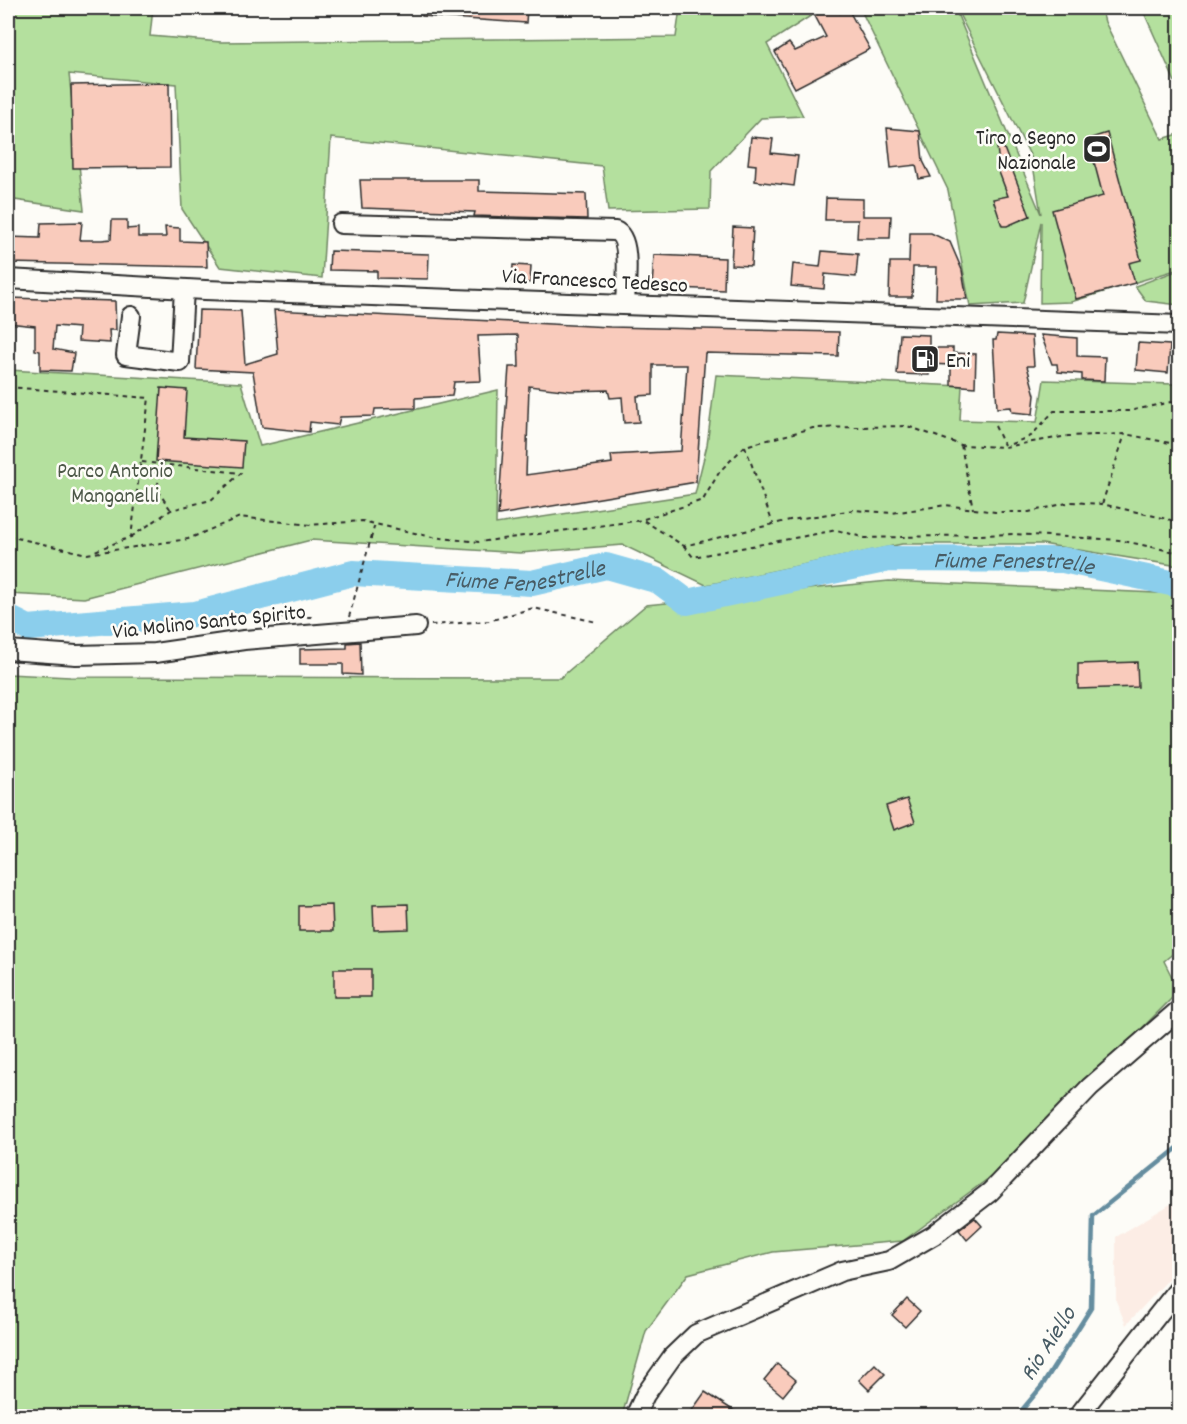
<svg xmlns="http://www.w3.org/2000/svg" width="1187" height="1424" font-family="Dekko,sans-serif">
<rect width="100%" height="100%" fill="#fdfcf7"/>
<filter id="ink" filterUnits="userSpaceOnUse"><feTurbulence type="fractalNoise" baseFrequency=".0167" numOctaves="2"/><feDisplacementMap in="SourceGraphic" scale="12" xChannelSelector="R" yChannelSelector="G"/><feConvolveMatrix kernelMatrix="1 2 1 2 8 2 1 2 1" color-interpolation-filters="sRGB"/></filter>
<g filter="url(#ink)">
<polygon fill="#fcede5" points="1179,1199 1179,1268 1126,1325 1116,1301 1116,1237"/>
<g fill="#b4e09e" stroke="#708664" stroke-width="1.5" fill-rule="evenodd">
<polygon points="8,8 153,8 150,36 221,42 676,37 680,8 823,8 767,44 803,116 761,118 711,171 710,209 608,211 602,166 331,138 322,278 220,267 182,209 176,84 69,74 84,210 8,199"/>
<path d="M860,8H1101L1105,22L1162,139L1179,134V269L1071,302L1040,303L1041,222L1023,303L970,306L948,190ZM957,10L1032,159L1041,214L956,11Z"/>
<polygon points="1142,8 1179,8 1179,91"/>
<polygon points="1179,270 1179,305 1146,301 1135,286"/>
<polygon points="8,370 241,383 260,446 498,390 496,524 695,494 707,445 716,375 962,386 960,420 1037,422 1044,380 1174,384 1180,387 1179,566 1042,544 902,544 706,585 623,545 520,553 311,540 84,598 8,594"/>
<polygon points="889,581 1179,594 1180,948 1164,961 1179,991 1004,1167 903,1241 773,1252 688,1274 646,1331 622,1416 8,1416 8,674 70,677 560,678 646,605"/>
</g>
<g fill="none" stroke-linecap="round" stroke-linejoin="round">
<polyline stroke="#658d9f" stroke-width="4.5" points="1017,1416 1042,1386 1091,1308 1093,1216 1180,1146"/>
<path stroke="#8bceec" stroke-width="26" id="s1" d="M8,618L28,628L195,614L353,573L532,583L606,566L659,581L687,602L889,559L1063,560L1180,585"/>
</g>
<g fill="#f9cbbc" stroke="#2b2b2b" stroke-width="1.5" fill-rule="evenodd">
<polygon points="422,8 527,8 526,23 422,16"/>
<polygon points="825,8 838,8 840,13 848,9 870,49 795,88 775,52 789,43 795,51 826,37 814,14"/>
<polygon points="169,83 170,167 73,168 71,85"/>
<polygon points="887,128 920,131 923,161 931,177 919,179 916,165 891,168"/>
<polygon points="1107,133 1141,260 1129,263 1135,283 1076,299 1052,210 1103,196 1088,139"/>
<polygon points="751,137 773,139 771,153 798,156 794,186 755,181 756,165 748,164"/>
<polygon points="1000,138 1030,216 1007,226 1002,226 993,199 1008,196 996,164 999,164 996,139"/>
<polygon points="360,180 479,180 479,191 586,194 587,219 474,216 475,212 362,208"/>
<polygon points="826,198 863,199 863,216 891,216 890,238 857,238 858,220 825,220"/>
<polygon points="112,220 127,220 127,229 138,228 138,237 166,237 165,227 180,228 180,241 206,242 207,267 8,263 8,237 40,238 41,223 82,222 80,240 102,240 111,239"/>
<polygon points="733,227 753,228 751,266 731,265"/>
<polygon points="910,233 931,233 950,242 962,270 967,299 936,299 937,267 913,267 912,297 889,297 890,262 909,262"/>
<polygon points="330,251 429,254 428,279 377,278 377,271 329,270"/>
<polygon points="822,251 858,254 856,277 825,274 824,289 791,286 793,264 820,267"/>
<polygon points="654,255 725,258 724,290 652,287"/>
<polygon points="513,265 531,266 530,283 512,282"/>
<polygon points="8,298 115,301 116,330 109,330 110,343 78,341 79,328 55,326 53,349 74,353 71,371 40,370 40,351 35,350 35,326 8,323"/>
<path d="M199,310L241,311L245,364L278,354L274,310L610,327L839,332L838,356L705,353L696,482L498,515L509,367H519L518,335L478,336L481,381L454,382L452,396L415,398V408L375,409L374,416L340,417L338,425L310,422L309,432L262,427L253,372L196,369ZM653,365H687L681,451L611,455L612,463L526,475L529,386L571,391L608,390L610,398L622,397L624,423L639,422L637,396L653,395Z"/>
<polygon points="900,334 929,335 929,348 953,348 953,353 976,354 975,387 951,385 951,365 929,364 929,375 897,374"/>
<polygon points="997,334 1032,336 1034,366 1027,366 1035,395 1033,414 1012,412 1011,407 997,408 993,340 996,340"/>
<polygon points="1041,335 1077,338 1077,356 1105,357 1104,381 1082,380 1082,374 1058,372 1057,364 1052,364"/>
<polygon points="1138,343 1170,345 1168,373 1136,370"/>
<polygon points="161,388 187,390 184,437 244,441 242,467 156,461"/>
<polygon points="360,642 361,675 343,674 343,664 300,664 300,649 347,648 347,643"/>
<polygon points="1137,662 1138,687 1078,689 1078,664"/>
<polygon points="907,799 915,822 894,830 886,806"/>
<polygon points="408,904 409,929 374,930 373,905"/>
<polygon points="332,905 333,931 299,931 299,906"/>
<rect x="334" y="969" width="37" height="28"/>
<polygon points="975,1218 982,1226 967,1240 959,1230"/>
<polygon points="907,1299 920,1311 905,1327 892,1315"/>
<polygon points="777,1364 796,1380 783,1396 764,1380"/>
<polygon points="875,1364 885,1374 869,1390 859,1380"/>
<polygon points="705,1392 742,1416 688,1416"/>
</g>
<g fill="none" stroke-linecap="round" stroke-linejoin="round">
<g stroke="#2b2b2b" stroke-width="22">
<g id="minor">
<path d="M341,224L615,231C633,238 625,288 625,305"/>
<polyline points="8,279 205,290 1180,325"/>
<polyline points="131,316 126,355 180,362 184,289"/>
<polyline points="8,650 76,655 155,653 244,640 416,626"/>
<polyline points="635,1416 645,1395 672,1357 696,1334 842,1271 889,1261 934,1235 990,1192 1090,1087 1180,1009"/>
<polyline points="1078,1416 1180,1287"/>
</g>
</g>
<g stroke="#2b2b2b" stroke-width="2" stroke-dasharray="4.5 4.5" stroke-linecap="butt">
<polyline points="8,387 149,398 131,537 92,552"/>
<polyline points="995,426 1004,445"/>
<polyline points="1011,444 1031,436 1054,411 1129,411 1171,402 1180,406"/>
<polyline points="961,445 973,509"/>
<polyline points="745,446 773,524"/>
<polyline points="161,464 157,490 171,510"/>
<polyline points="1102,504 1125,434"/>
<polyline points="644,519 703,500 720,471 745,446 813,428 907,426 961,445 1004,447 1068,436 1125,434 1180,445"/>
<polyline points="8,536 87,554 188,539 240,517 310,525 362,521 432,537 479,542 643,520 684,546 790,520 854,510 892,513 946,505 995,512 1029,512 1071,502 1102,504 1180,522"/>
<polyline points="131,537 171,510 211,500 241,473 141,462"/>
<polyline points="684,546 693,557 837,530 865,538 1014,534 1119,540 1180,553"/>
<polyline points="349,617 375,524"/>
<polyline points="272,621 281,617 313,617"/>
<polyline points="431,625 489,621 533,608 597,622"/>
</g>
<use href="#minor" stroke="#fdfcf7" stroke-width="18"/>
</g>
</g>
<defs>
<g id="stadium-square" transform="scale(1.5)"><rect x="-9" y="-9" width="18" height="18" rx="4" fill="#2b2b2b" stroke="#fdfcf7"/><path d="M0-5a6.5 5 0 1 0 0 10a6.5 5 0 1 0 0-10ZM-3.5-1.8h7v3.6h-7Z" fill="#fff"/></g>
<g id="fuel-square" transform="scale(1.5)"><rect x="-9" y="-9" width="18" height="18" rx="4" fill="#2b2b2b" stroke="#fdfcf7"/><path d="M-5.5-6h7V0h2V4h1.3V-2.5L3-4.5l.8-.8L6-3V5H2.5V1h-1V6h-7ZM-4.2-4.7v3.2H.2V-4.7Z" fill="#fff"/></g>
</defs>
<g fill-rule="evenodd">
<use href="#stadium-square" x="1097" y="149"/>
<use href="#fuel-square" x="925" y="359"/>
</g>
<g text-anchor="middle" stroke-width="5" stroke-linejoin="round" paint-order="stroke">
<g font-size="22" fill="#2b2b2b" stroke="#fdfcf7" text-anchor="end">
<text x="1076" y="144">Tiro a Segno<tspan x="1076" dy="25">Nazionale</tspan></text>
<text x="946" y="367" text-anchor="start">Eni</text>
</g>
<g font-size="22" fill="#2b2b2b" stroke="#fdfcf7">
<text transform="translate(595 279) rotate(3)" y="8">Via Francesco Tedesco</text>
<text transform="translate(209 620) rotate(-6)" y="8">Via Molino Santo Spirito</text>
</g>
<g font-size="22" fill="#4d5848" stroke="#fdfcf7">
<text x="115" y="477">Parco Antonio<tspan x="115" dy="25">Manganelli</tspan></text>
</g>
<g font-size="24" font-style="italic" fill="#485c65" stroke="#fdfcf7">
<text dy="8" stroke="none"><textPath href="#s1" startOffset="1030">Fiume Fenestrelle</textPath></text>
<text dy="8" stroke="none"><textPath href="#s1" startOffset="526">Fiume Fenestrelle</textPath></text>
<text transform="translate(1047 1343) rotate(-57)" y="8">Rio Aiello</text>
</g>
</g>
<rect width="1187" height="1424" fill="none" stroke="#fdfcf7" stroke-width="30"/>
<rect x="15" y="15" width="1157" height="1394" fill="none" stroke="#2b2b2b" stroke-width="2" filter="url(#ink)"/>
</svg>
